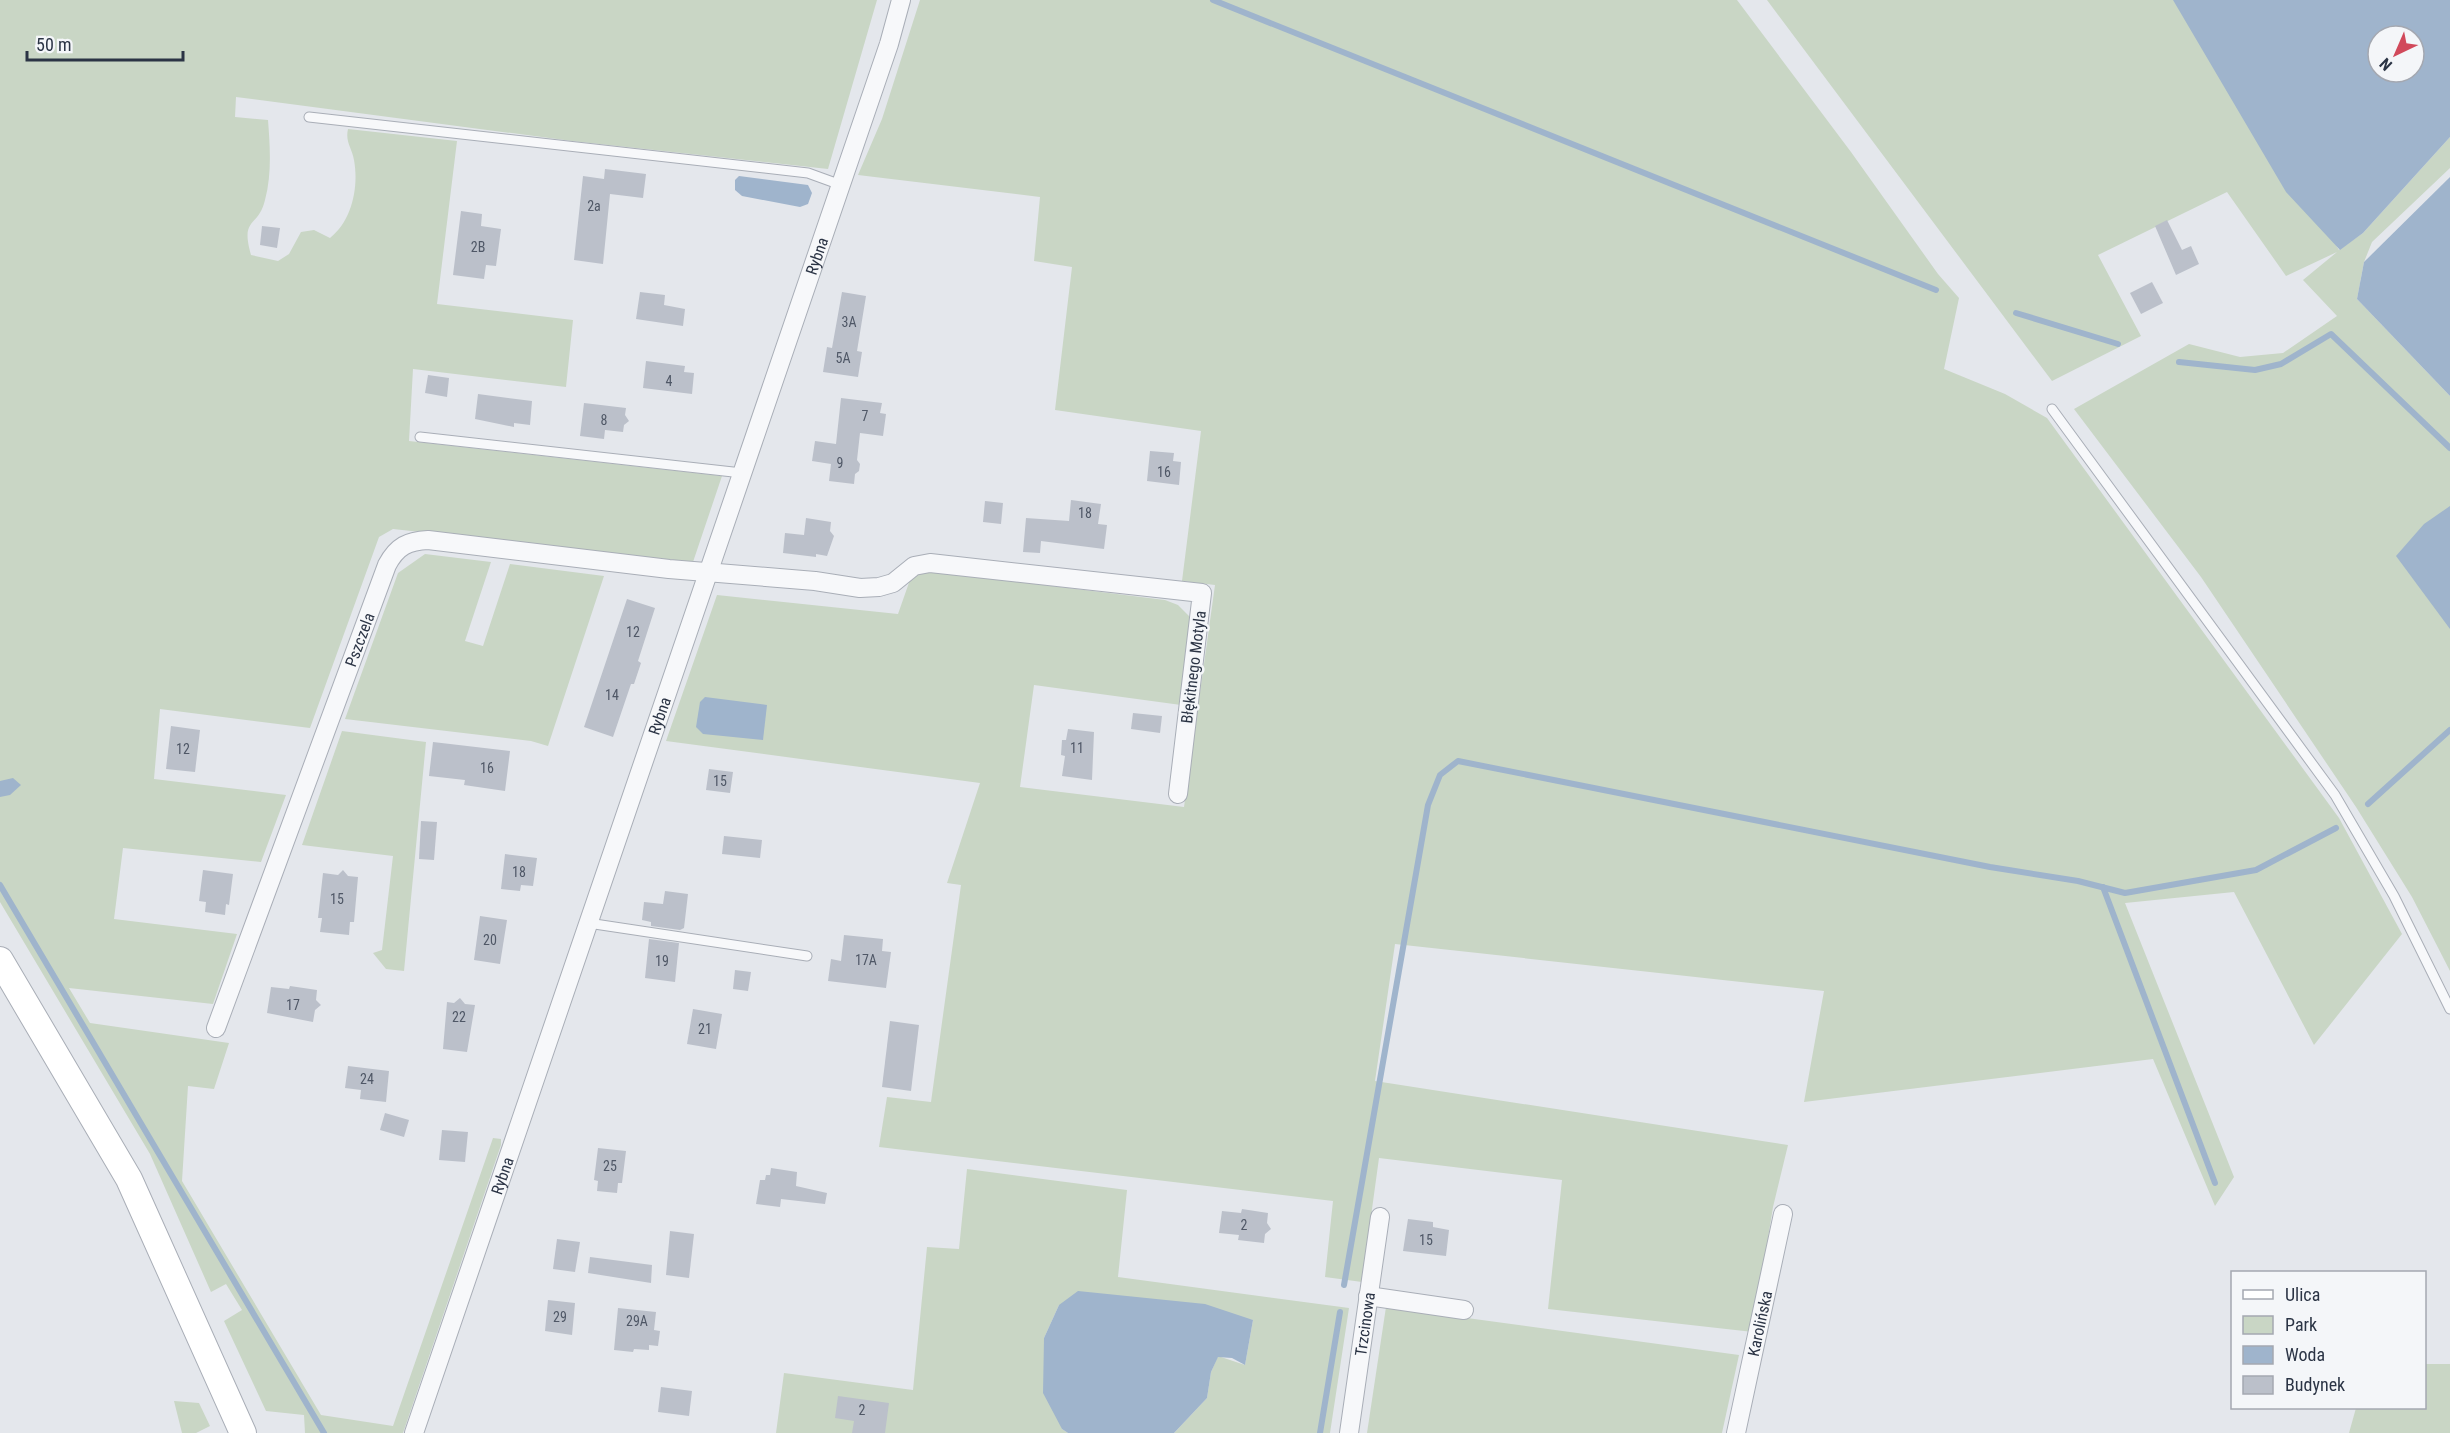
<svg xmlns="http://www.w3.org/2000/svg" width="2450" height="1433" font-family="'Roboto Condensed',sans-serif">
<rect width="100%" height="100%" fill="#e4e7ec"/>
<g fill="#c9d6c5">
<path d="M0,0H877L828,169L572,141L236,97L235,117L268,120C270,146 272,174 265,200C258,229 240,216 251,255L278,261L289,254L301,232L314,230L330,238C352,221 359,187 354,160C352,148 345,142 348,129L457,141L437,304L573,320L566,387L413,369L409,441L722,476L693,562L393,529L379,537L310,728L160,709L154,779L286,795L261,862L123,848L114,919L237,934L213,1004L69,988L90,1023L229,1043L214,1089L188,1086L182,1181L321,1415L393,1426L493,1138L501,1139V1145L403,1433H305L304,1415L266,1411L224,1321L242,1310L226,1284L211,1292L150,1154L0,902Z"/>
<polygon points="920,0 1737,0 1851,152 1938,274 1959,298 1944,369 2005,394 2047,418 2339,818 2402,934 2314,1045 2234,892 2125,903 2234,1177 2215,1206 2153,1059 1804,1102 1824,991 1395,944 1375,1081 1788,1145 1773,1207 1753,1332 1548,1309 1562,1180 1379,1158 1362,1282 1325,1277 1333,1201 879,1147 887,1097 931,1102 961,885 947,883 980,783 666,741 717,595 898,614 911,577 923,570 1165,600 1178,605 1192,619 1181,705 1034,685 1020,787 1184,807 1215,585 1182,581 1201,431 1055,410 1072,267 1034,261 1040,197 858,175 882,119"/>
<polygon points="1767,0 2180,0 2339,250 2363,233 2450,137 2450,168 2372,242 2364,262 2357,299 2450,396 2450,971 2412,897 2356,807 2201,577 2074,409 2189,344 2240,357 2283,353 2337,316 2303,280 2337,252 2286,276 2227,192 2098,255 2141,336 2052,381"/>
<polygon points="425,554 491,562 465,641 483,646 510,564 604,576 548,746 531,741 345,719 398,573"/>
<polygon points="342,731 426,742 404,971 386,969 373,953 382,950 393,856 302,845"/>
<polygon points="967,1169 1127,1190 1118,1277 1349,1308 1330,1433 1174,1433 1207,1398 1211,1372 1218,1356 1245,1365 1253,1320 1059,1305 1044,1338 1062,1429 1068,1433 776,1433 784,1373 913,1390 927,1247 959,1249"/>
<polygon points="1386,1307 1739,1355 1722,1433 1367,1433"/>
<polygon points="2425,1364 2450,1364 2450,1433 2349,1433 2356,1408 2424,1408"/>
<polygon points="174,1401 199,1403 210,1426 196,1433 182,1433"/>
</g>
<g fill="#9fb4cc" fill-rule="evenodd">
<path d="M2173,0H2450V137L2363,233L2340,250L2286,192ZM2378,36H2414V72H2378Z"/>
<polygon points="739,176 808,185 812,193 808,204 800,207 742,196 735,190 735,180"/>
<polygon points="2450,177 2450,396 2357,299 2364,262"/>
<polygon points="2450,506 2450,629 2396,556 2424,524"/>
<polygon points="705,697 767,705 763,740 703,734 696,727 700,702"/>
<polygon points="13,778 21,785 10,795 0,797 0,781"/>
<polygon points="1078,1291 1205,1304 1253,1320 1245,1365 1232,1358 1218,1357 1211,1372 1207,1398 1174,1433 1068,1433 1062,1429 1043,1393 1044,1338 1059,1305"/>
</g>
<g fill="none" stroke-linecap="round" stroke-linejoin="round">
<g stroke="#9fb4cc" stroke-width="6">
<polyline points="1213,0 1936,290"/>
<polyline points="2016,313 2118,344"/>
<polyline points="2179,362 2255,370 2281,364 2331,334 2450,448"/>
<polyline points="2368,804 2450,730"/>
<polyline points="0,885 324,1433"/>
<polyline points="2103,887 2215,1183"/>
<polyline points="1344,1285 1428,805 1440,775 1458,761 1990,867 2078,881 2125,893 2256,870 2336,828"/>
<polyline points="1320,1433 1340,1312"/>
</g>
</g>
<g fill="#bbc0ca">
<polygon points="605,169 646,174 643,198 610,194 603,264 574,260 583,176 604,179"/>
<polygon points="461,211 482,214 481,226 501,229 496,266 486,265 484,279 453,275"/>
<polygon points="2167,220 2182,250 2191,246 2199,264 2176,275 2155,226"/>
<polygon points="262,226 280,228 277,248 260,245"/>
<polygon points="2152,282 2163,303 2141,314 2130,293"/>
<polygon points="640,292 665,295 664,305 685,309 683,326 636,319"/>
<polygon points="842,292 866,296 857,351 862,352 858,377 823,372 827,347 832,348"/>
<polygon points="646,361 685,366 684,372 694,373 692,394 643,388"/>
<polygon points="428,375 449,378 447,397 425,393"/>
<polygon points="478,394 532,401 530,425 514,423 514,427 475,419"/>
<polygon points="841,398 882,403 880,413 886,414 883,436 860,433 857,460 860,464 859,471 855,474 854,484 829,481 831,464 812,461 815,441 836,444"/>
<polygon points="584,403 626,408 625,415 629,421 624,425 623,432 605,430 604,439 580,436"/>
<polygon points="1150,451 1174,453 1173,461 1181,462 1179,485 1147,481"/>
<polygon points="1071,500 1101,504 1098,524 1107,525 1104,549 1041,541 1040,553 1023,552 1026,518 1069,521"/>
<polygon points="985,501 1003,503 1001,524 983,522"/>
<polygon points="806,518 831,522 830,531 834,536 827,556 816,554 816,557 783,553 785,533 804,535"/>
<polygon points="627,599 655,608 638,661 641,663 634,684 631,684 613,737 584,727"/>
<polygon points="1133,713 1162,716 1160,733 1131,729"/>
<polygon points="171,726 200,730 195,772 166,769"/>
<polygon points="1068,729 1094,732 1092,780 1062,776 1065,756 1061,755 1062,740 1066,740"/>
<polygon points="433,742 510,751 505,791 464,785 465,780 429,776"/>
<polygon points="709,769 733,772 730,793 706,790"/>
<polygon points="421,821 437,822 434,860 419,859"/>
<polygon points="724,836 762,840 760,858 722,854"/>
<polygon points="505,854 537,858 533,886 521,885 520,891 501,889"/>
<polygon points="203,870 233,874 229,905 226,904 225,915 205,912 206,902 199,901"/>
<polygon points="343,870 348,876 358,877 354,922 350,922 349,935 320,932 322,918 318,918 323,873 338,875"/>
<polygon points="665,891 688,894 684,928 680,930 651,926 651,922 642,920 644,902 663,904"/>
<polygon points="480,916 507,920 500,964 474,960"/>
<polygon points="844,935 883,939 882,951 891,952 886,988 828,981 831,959 841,961"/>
<polygon points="649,939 679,943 675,982 645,978"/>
<polygon points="735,970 751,972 748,991 733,989"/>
<polygon points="290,986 317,990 316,1000 321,1005 315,1010 313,1022 267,1013 271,987 289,989"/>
<polygon points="460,998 465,1004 475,1005 467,1052 443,1049 447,1002 454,1003"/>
<polygon points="693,1009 722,1014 716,1049 687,1044"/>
<polygon points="890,1021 919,1025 911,1091 882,1087"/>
<polygon points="348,1066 389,1071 386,1102 360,1099 361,1090 345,1088"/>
<polygon points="385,1113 409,1120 404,1137 380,1130"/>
<polygon points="442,1130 468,1132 465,1162 439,1160"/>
<polygon points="598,1148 626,1151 622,1183 618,1183 617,1193 597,1191 598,1181 594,1180"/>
<polygon points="771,1168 797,1172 796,1186 827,1193 825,1204 781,1199 780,1207 756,1204 760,1180 765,1180 766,1175 770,1175"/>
<polygon points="1242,1209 1268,1213 1267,1223 1271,1229 1265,1234 1264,1243 1238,1240 1239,1235 1219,1233 1222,1211 1241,1213"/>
<polygon points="1408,1219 1433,1222 1433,1227 1449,1230 1446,1256 1403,1251"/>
<polygon points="670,1231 694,1234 689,1278 666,1275"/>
<polygon points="557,1239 580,1242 575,1272 553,1269"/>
<polygon points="590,1257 652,1265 651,1283 588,1273"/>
<polygon points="548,1300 575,1303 572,1335 545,1331"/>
<polygon points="618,1308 656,1312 654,1330 660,1331 658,1346 649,1345 649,1350 634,1349 633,1352 614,1350"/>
<polygon points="661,1387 692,1391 689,1416 658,1412"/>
<polygon points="838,1396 889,1403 885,1433 852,1433 854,1421 835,1418"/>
</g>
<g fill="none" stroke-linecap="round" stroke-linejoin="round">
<g stroke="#a9aeb7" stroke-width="11">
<g id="lane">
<polyline points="309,117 808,173 841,185"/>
<polyline points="2052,409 2335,795 2394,896 2450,1009"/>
<polyline points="420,437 742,473"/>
<polyline points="588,923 807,956"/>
</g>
</g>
<g stroke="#a9aeb7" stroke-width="20">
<g id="street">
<path id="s1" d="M216,1028L387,565C397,546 408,541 428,540L669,569L815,581L860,588L879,587L893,583L914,566L930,563L1202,593L1178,794"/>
<polyline points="1368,1296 1464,1310"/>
<path id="s2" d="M414,1433L889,44L901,0"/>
<path id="s3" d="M1349,1433L1380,1217"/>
<path id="s4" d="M1736,1433L1783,1214"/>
</g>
</g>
<g stroke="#a9aeb7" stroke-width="28">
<polyline id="secondary" points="0,960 129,1179 243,1433"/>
</g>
<use href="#lane" stroke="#f7f8fa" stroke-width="9"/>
<use href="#street" stroke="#f7f8fa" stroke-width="18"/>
<use href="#secondary" stroke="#fff" stroke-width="26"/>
</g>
<g text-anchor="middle" stroke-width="5" stroke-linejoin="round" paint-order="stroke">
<g font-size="14" fill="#4f5766">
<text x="594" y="211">2a</text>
<text x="478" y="252">2B</text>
<text x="849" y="327">3A</text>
<text x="843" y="363">5A</text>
<text x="669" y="386">4</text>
<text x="865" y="421">7</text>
<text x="604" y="425">8</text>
<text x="840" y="468">9</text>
<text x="1164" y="477">16</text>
<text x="1085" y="518">18</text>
<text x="633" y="637">12</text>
<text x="612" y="700">14</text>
<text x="1077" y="753">11</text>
<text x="183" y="754">12</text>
<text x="487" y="773">16</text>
<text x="720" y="786">15</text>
<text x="519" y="877">18</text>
<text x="337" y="904">15</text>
<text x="490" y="945">20</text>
<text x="866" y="965">17A</text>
<text x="662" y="966">19</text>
<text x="293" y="1010">17</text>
<text x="459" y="1022">22</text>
<text x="705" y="1034">21</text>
<text x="367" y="1084">24</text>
<text x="610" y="1171">25</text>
<text x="1244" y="1230">2</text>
<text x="1426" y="1245">15</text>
<text x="560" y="1322">29</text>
<text x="637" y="1326">29A</text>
<text x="862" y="1415">2</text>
</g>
<g font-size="16" fill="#2b3445" stroke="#f4f6f9">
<text dy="6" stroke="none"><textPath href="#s2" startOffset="1244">Rybna</textPath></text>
<text dy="6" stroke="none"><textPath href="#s1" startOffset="414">Pszczela</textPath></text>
<text transform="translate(1193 667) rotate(-83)" y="6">Błękitnego Motyla</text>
<text dy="6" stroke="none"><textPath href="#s2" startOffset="758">Rybna</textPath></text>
<text dy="6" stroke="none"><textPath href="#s2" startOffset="272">Rybna</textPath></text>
<text dy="6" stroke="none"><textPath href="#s4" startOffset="112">Karolińska</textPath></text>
<text dy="6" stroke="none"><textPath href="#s3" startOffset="110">Trzcinowa</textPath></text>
</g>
</g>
<rect x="2231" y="1271" width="195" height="138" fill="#f4f6f9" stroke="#a4a8b1" stroke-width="1.5"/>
<rect x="2243" y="1290" width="30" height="9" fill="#ffffff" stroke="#a4a8b1" stroke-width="1.5"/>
<text x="2285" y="1301" font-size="18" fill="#2b3445">Ulica</text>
<rect x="2243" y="1316" width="30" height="18" fill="#c9d6c5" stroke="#a4a8b1" stroke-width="1.5"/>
<text x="2285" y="1331" font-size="18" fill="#2b3445">Park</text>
<rect x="2243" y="1346" width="30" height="18" fill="#9fb4cc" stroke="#a4a8b1" stroke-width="1.5"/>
<text x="2285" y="1361" font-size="18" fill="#2b3445">Woda</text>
<rect x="2243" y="1376" width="30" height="18" fill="#bbc0ca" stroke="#a4a8b1" stroke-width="1.5"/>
<text x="2285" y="1391" font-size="18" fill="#2b3445">Budynek</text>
<g transform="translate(2396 54) rotate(224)"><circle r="28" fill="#f4f6f9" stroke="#a4a8b1" stroke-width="1.5"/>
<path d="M0-4.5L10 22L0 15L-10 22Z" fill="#d1495b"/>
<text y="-9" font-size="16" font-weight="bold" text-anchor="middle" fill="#2b3445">N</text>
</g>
<path d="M27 51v9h156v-9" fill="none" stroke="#2b3445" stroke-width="3"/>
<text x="36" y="51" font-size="18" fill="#2b3445" stroke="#f4f6f9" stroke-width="4.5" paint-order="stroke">50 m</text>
</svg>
